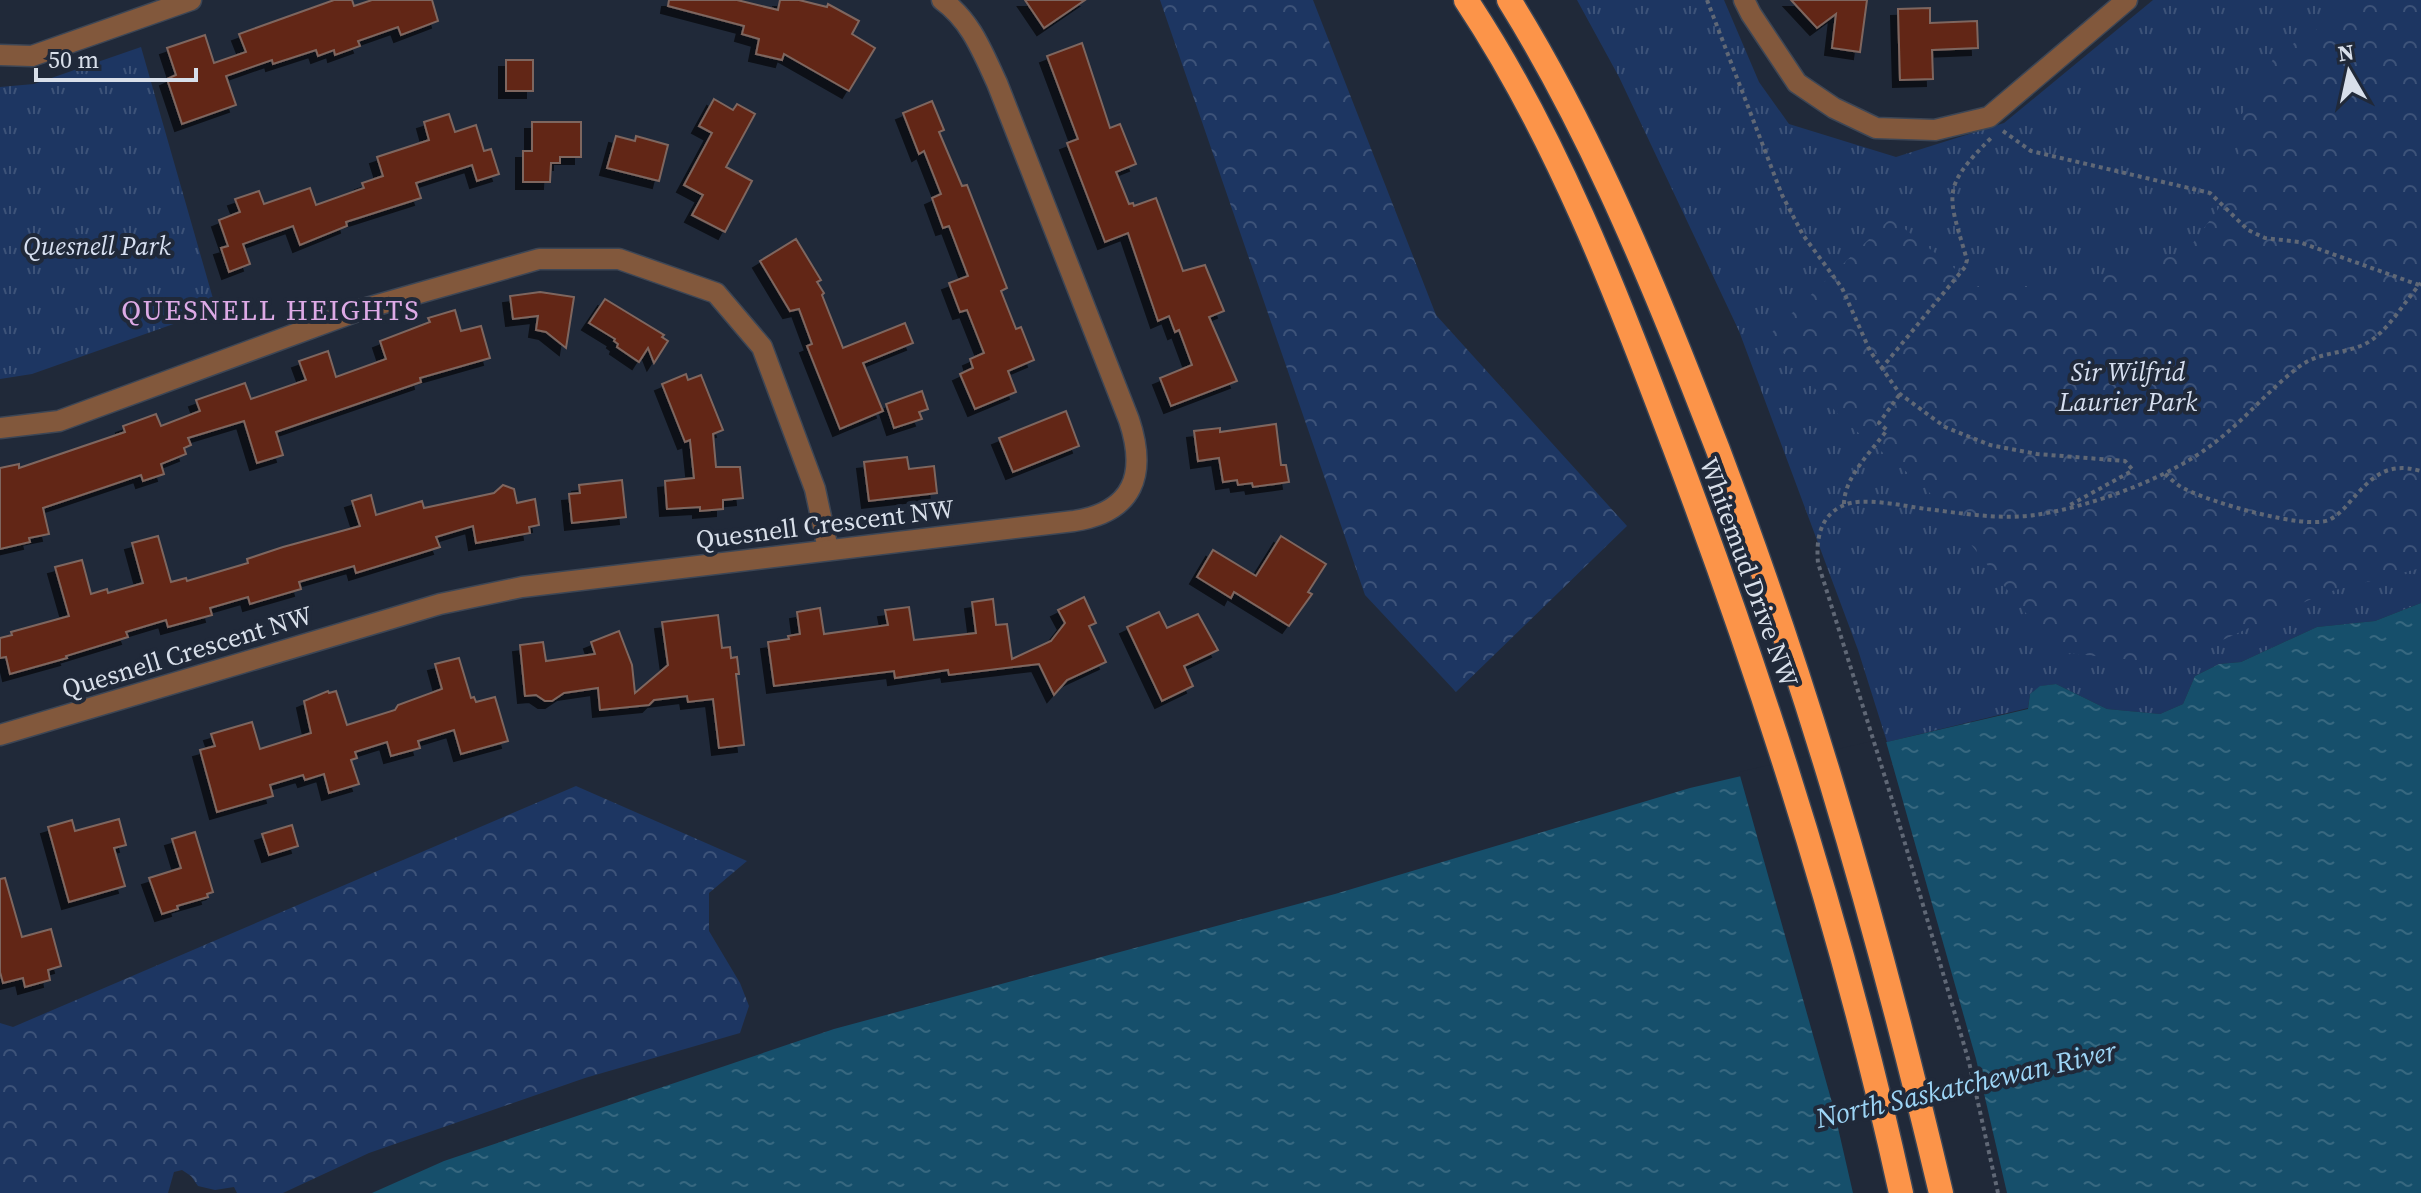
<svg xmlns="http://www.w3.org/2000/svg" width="2421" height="1193" font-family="'Source Serif 4',serif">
<defs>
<pattern id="grass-tufts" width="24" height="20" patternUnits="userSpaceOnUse" patternTransform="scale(2)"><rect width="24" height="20" fill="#1d3662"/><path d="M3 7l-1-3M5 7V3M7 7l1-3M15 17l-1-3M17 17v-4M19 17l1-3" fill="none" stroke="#3d5379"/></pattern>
<pattern id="forest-crowns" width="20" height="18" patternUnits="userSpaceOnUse" patternTransform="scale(2)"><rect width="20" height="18" fill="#1d3662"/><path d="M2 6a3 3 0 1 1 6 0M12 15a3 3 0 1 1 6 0" fill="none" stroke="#3d5379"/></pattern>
<pattern id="water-ripples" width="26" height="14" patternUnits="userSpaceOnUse" patternTransform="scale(2)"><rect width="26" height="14" fill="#164f6b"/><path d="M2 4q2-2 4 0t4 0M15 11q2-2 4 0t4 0" fill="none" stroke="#376880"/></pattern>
<filter id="shadow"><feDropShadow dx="-7" dy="7" stdDeviation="0" flood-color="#0009"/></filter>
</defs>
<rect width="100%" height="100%" fill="#202939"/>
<g fill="url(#grass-tufts)">
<polygon points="1577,0 1724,0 1759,82 1789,124 1896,157 2004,123 2153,0 2421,0 2421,603 2375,621 2317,627 2241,662 2219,664 2195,676 2183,704 2160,714 2107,709 2056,684 2041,686 2030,694 2028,708 1887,742 1858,650 1739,331 1619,77"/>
<polygon points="141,47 216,309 32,374 0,379 0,87 34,84"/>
</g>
<g fill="url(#forest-crowns)">
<polygon points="1160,0 1313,0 1436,315 1627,526 1456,692 1365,595"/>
<polygon points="2366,0 2421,0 2421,568 2324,593 2171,664 2057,652 1925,487 1844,421 1768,336 1891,218 1978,287 2061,287 2187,251 2239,181 2238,121 2276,54"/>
<polygon points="576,786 747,861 709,893 709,931 740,983 749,1006 740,1033 585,1078 369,1153 283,1193 237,1193 234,1187 215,1190 198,1186 191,1176 182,1170 174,1172 168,1193 0,1193 0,1023 13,1027"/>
</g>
<polygon fill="url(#water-ripples)" points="2421,603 2421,1193 372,1193 444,1161 834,1029 1335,894 1690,788 2028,709 2030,694 2040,686 2056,684 2107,709 2160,714 2183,704 2195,676 2219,664 2241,662 2317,627 2375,621"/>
<polygon fill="#202939" points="1885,738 1976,1059 2007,1193 1853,1193 1833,1106 1739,772"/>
<g fill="#622514" stroke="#7e665f" stroke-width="2" filter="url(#shadow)">
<polygon points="334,0 352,0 354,6 372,0 432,0 438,21 401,35 398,27 358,41 360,46 335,55 334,50 318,56 316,50 273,64 272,60 226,76 236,105 182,124 167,79 176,75 167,48 205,35 214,63 246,52 239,34"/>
<polygon points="669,0 737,0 778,10 780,0 799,0 827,7 828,4 859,21 852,34 875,48 849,91 784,54 782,60 756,54 759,39 742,34 744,26 668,6"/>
<polygon points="1025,0 1085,0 1044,28"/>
<polygon points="1791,0 1867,0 1860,52 1832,48 1836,14 1817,28"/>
<polygon points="1930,8 1930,23 1977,21 1978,48 1932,50 1933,79 1900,80 1898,9"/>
<polygon points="1082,43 1110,128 1120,124 1136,164 1116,172 1129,204 1133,203 1134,206 1156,198 1183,271 1205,265 1224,311 1209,317 1237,381 1171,406 1160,378 1192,365 1179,330 1175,332 1169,316 1158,321 1128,233 1105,242 1067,143 1078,139 1047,56"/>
<rect x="506" y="60" width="27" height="31"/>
<polygon points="714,99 733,110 737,104 755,114 726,167 752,181 725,232 692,215 703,195 684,185 712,133 699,126"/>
<polygon points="932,101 944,130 939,132 962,186 967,185 1007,288 1001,291 1016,329 1021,327 1034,360 1008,371 1016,392 975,409 960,374 973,368 970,359 984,353 967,310 960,312 949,283 968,276 949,226 943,228 932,198 941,194 924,151 919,154 903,113"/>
<polygon points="449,114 455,132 476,125 484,151 491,149 499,174 477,181 472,165 416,183 421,198 346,222 347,226 300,245 293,226 243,244 250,264 229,272 221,248 228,246 219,220 240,212 235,199 259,191 264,204 310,188 316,205 364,188 362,183 383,176 377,157 429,140 424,122"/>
<polygon points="532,122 581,122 581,157 560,157 560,163 551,163 550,182 523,182 523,151 532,151"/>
<polygon points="616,136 635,141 636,136 668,145 659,181 607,168"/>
<polygon points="796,239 821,280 817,282 824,293 822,295 843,348 905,323 913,343 863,363 883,411 840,429 807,346 812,344 799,309 790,311 760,261"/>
<polygon points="540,292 574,297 566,348 546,332 536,330 538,316 513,319 510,296"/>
<polygon points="605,299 664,335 662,337 668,341 654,363 648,348 639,362 617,347 618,344 614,341 615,339 589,323"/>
<polygon points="455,310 461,331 481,326 490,358 420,378 421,382 276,432 283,455 257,463 244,421 188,438 191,445 184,448 186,454 161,464 164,474 143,481 141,475 43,508 49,534 29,538 30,542 0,549 0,468 19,464 19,468 125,432 123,426 156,414 161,426 200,411 196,400 245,383 251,399 306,380 299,361 328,351 336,377 386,359 380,341 430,322 428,318"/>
<polygon points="686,374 688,380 701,375 723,430 713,434 716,467 740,467 743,498 723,500 723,509 700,511 700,507 667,509 665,481 694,478 690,440 685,442 662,384"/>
<polygon points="922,391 928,409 919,412 922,419 894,428 886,404"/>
<polygon points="1066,411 1079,446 1013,472 999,438"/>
<polygon points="1276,424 1281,465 1286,465 1289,482 1253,487 1252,483 1238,485 1237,480 1223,482 1219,458 1198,461 1194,431 1220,428 1220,432"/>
<polygon points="907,457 909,469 934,466 937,493 869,501 864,462"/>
<polygon points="622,480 626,517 572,523 569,494 580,493 579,485"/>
<polygon points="503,485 514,489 517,503 535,499 539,525 529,527 530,533 476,543 473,526 436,537 440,547 356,573 354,566 299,582 301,589 250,604 248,597 210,608 212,615 168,627 166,620 126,632 128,637 66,656 67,658 10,674 6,657 0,658 0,638 12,635 11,632 69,616 55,567 82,560 91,594 107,589 108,593 143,583 132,543 158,536 171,582 186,578 187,581 248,563 247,559 283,547 360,526 352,501 371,495 376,515 422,501 424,508 494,493"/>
<polygon points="1281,536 1326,564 1308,592 1312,594 1289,626 1234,592 1231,598 1197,577 1213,550 1256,576"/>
<polygon points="1084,597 1096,623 1089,626 1106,662 1067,680 1054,695 1039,664 949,675 948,670 895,678 894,671 774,686 768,642 789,639 788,636 800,634 797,612 820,608 824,634 888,625 885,610 909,607 914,640 976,633 972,602 993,599 996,625 1007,624 1012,659 1051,641 1065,623 1058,610"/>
<polygon points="1159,612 1167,628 1198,614 1218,650 1184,666 1193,686 1162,701 1127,627"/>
<polygon points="718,615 722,648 730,647 731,658 737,657 739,674 736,674 744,745 719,748 713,699 688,702 687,696 654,700 649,705 600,710 598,688 564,693 552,701 545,701 536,695 525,696 520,645 543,642 546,661 595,654 591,642 619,631 632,665 635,693 668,665 662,622"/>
<polygon points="459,658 471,698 474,697 476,702 495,697 508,741 461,754 454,730 418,741 420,748 391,756 387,742 355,752 357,758 351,760 359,784 329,793 324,774 305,780 303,775 270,785 273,796 217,812 200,750 215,746 211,734 252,722 260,749 311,733 304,701 328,691 329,693 336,691 347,725 395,710 398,705 442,689 435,664"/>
<polygon points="119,819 126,845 114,848 125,886 69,902 48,827 72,820 75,831"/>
<polygon points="292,825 298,846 269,855 262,834"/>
<polygon points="195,832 213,892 207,894 208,897 177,906 178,909 162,914 149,878 181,868 172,839"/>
<polygon points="5,878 22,937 51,929 61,966 48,970 50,980 25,987 23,978 3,983 0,972 0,879"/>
</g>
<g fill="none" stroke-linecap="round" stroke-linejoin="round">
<g stroke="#3d4655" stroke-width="23">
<g id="minor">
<polyline points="1744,0 1751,14 1797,83 1834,108 1876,128 1935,130 1989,117 2127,0"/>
<polyline points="0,55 32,56 191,0"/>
<polyline points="0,428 59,421 363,309 539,259 619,259 716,293 762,347 815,489 828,549"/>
<path d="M0,735L440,604L522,587L1074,521C1134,512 1147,474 1129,420L997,83C982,51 971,21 942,0"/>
</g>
</g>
<g stroke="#3d4655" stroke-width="27">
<g id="highway">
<path d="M1466,0C1557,137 1616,293 1674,446C1766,690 1845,938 1901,1193"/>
<path d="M1509,0C1584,121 1641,254 1693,386C1798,648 1876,919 1941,1193"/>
</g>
</g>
<g stroke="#606876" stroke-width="4" stroke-dasharray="4 4" stroke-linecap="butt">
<polyline points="1707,0 1782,195 1803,235 1842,288 1870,351 1900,394 1945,427 1990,445 2037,454 2125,461 2132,469 2130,472 2070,505"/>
<polyline points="2003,131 2031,151 2210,193 2248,230 2265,238 2299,242 2419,285"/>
<path d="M1881,369L1965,267L1967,260C1948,194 1940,189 1991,138"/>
<path d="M2165,474C2171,479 2178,486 2185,489C2210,502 2304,530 2329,520C2337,516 2343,510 2348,504C2371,478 2385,461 2421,471"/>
<path d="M1844,504C1844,477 1872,451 1887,430L1879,423L1900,394"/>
<path d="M1998,1193L1969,1062L1894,806L1818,563C1816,541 1819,517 1842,506C1861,496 1904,506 1926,509C1960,513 2000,520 2035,515C2090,507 2170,478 2214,443C2245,420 2269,389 2300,366C2319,352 2342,354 2363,345C2387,334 2403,303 2421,283"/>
</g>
<use href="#minor" stroke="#82583c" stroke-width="20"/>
<use href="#highway" stroke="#fc9449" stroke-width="24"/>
</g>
<g text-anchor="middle" stroke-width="8" stroke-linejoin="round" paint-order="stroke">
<g font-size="26" font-style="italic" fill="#d6dff0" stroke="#202939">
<text x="97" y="255">Quesnell Park</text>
<text x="2128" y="381">Sir Wilfrid<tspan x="2128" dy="30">Laurier Park</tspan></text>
</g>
<g font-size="26" fill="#d8dfea" stroke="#202939">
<text transform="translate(825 524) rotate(-7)" y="9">Quesnell Crescent NW</text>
<text transform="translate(1749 572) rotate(70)" y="9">Whitemud Drive NW</text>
<text transform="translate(187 652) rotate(-17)" y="9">Quesnell Crescent NW</text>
</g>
<g font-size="28" letter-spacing="2" fill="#ddaae6" stroke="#202939">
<text x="271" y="320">QUESNELL HEIGHTS</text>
</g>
<g font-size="28" font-style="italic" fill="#9dd5f6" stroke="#202939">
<text transform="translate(1966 1084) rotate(-13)" y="10">North Saskatchewan River</text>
</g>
</g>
<g transform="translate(2349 72) rotate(351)" stroke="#202939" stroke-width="6" paint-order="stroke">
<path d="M0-6L14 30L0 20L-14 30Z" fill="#d8dfea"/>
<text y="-12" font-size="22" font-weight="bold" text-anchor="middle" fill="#d8dfea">N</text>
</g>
<path d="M36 68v12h160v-12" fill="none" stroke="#d8dfea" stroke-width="4"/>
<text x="48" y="68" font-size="24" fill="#d8dfea" stroke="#202939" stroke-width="6" paint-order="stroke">50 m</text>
</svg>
